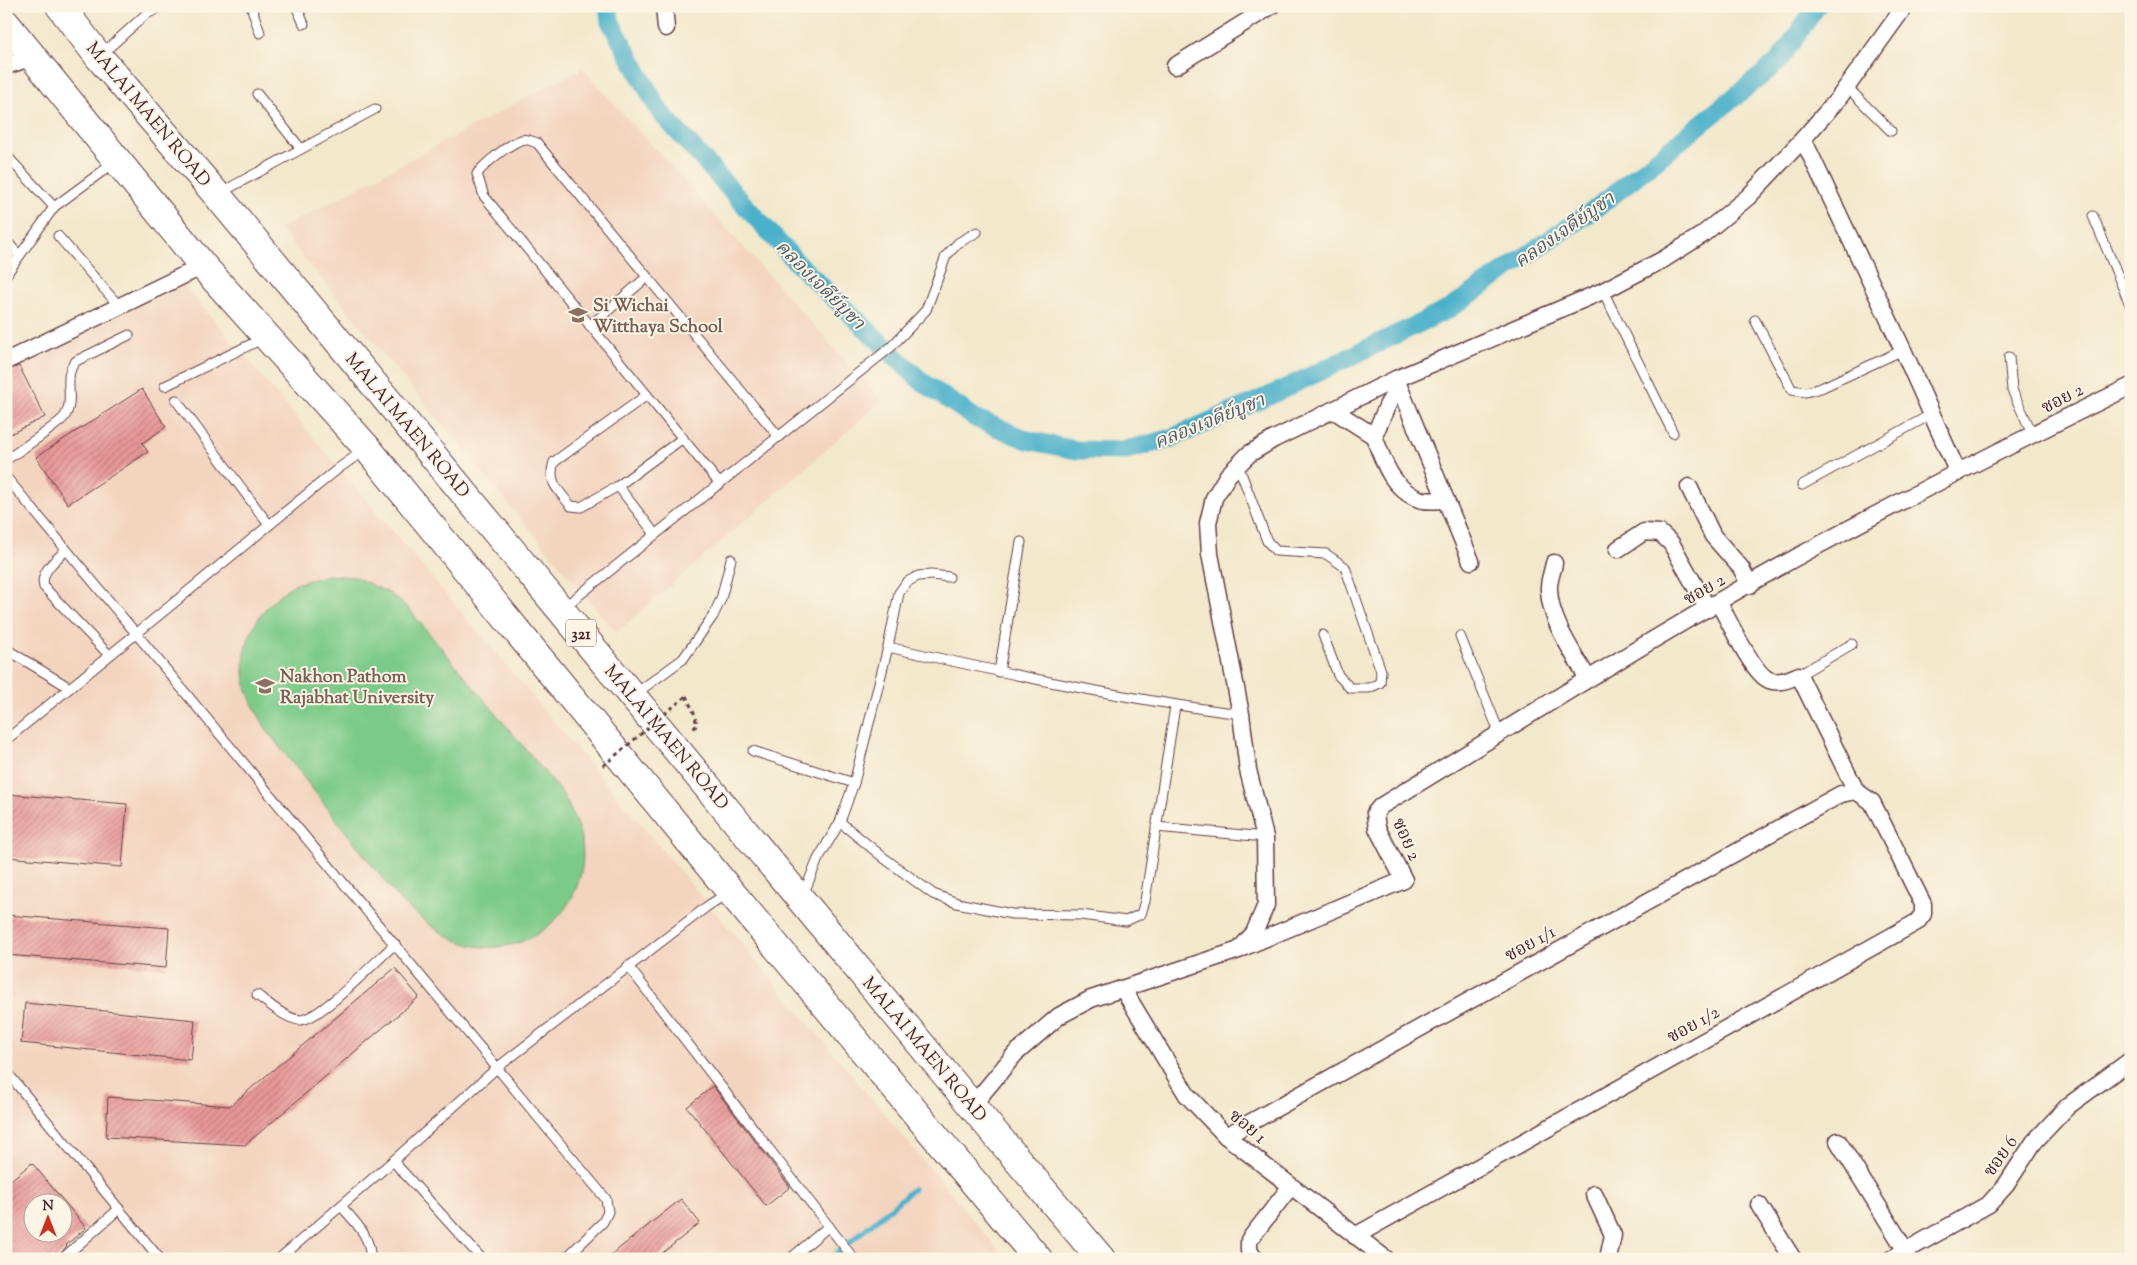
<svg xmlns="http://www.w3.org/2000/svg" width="2137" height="1265" font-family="'Sorts Mill Goudy','Noto Serif Thai',serif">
<defs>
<pattern id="building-hatch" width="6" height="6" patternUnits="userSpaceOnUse" patternTransform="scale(1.25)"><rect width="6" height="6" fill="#e89998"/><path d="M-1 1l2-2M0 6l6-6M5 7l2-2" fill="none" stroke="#be7c7c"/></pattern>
</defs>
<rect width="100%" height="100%" fill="#fcf5e5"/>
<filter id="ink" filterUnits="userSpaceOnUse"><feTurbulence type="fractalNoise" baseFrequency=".02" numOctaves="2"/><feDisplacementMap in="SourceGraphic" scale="10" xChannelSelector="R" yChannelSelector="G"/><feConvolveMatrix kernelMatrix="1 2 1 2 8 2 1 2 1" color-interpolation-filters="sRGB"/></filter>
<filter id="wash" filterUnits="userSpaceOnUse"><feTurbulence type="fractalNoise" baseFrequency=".0096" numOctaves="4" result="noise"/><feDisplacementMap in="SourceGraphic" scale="20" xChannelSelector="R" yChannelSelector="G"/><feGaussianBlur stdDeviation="1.12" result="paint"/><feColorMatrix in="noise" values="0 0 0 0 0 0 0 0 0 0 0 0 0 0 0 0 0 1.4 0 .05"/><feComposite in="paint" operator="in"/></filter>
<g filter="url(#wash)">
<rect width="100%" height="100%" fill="#f2e8cc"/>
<g fill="#f3d4bf" fill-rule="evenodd">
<polygon points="582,68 882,401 616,633 280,229"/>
<path d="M179,279L709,905L1006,1259H6V364ZM32,1202H62V1232H32Z"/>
</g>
<path fill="#7cca89" stroke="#63745a" d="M327,575L355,577L389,593L408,608L562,793C570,809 579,825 582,843C590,900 540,952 483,947C450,944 424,921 400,901L268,732C260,717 250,703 246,686C237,648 257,608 290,587C300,581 315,579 327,575Z"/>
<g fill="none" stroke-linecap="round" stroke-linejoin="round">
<polyline stroke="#4bb1ca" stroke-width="5.5" points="830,1259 913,1189"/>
<polyline stroke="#4bb1ca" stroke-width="19" points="608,6 610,21 660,112 799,265 921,381 975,418 1027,440 1076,450 1122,451 1169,439 1271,395 1449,309 1599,206 1778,62 1817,6"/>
</g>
<g id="blocks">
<g fill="url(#building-hatch)" fill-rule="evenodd">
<polygon points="19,366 45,417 6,436 6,371"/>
<polygon points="142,389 166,427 142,443 148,452 68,504 36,457"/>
<polygon points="6,794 127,804 122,867 6,857"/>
<polygon points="6,915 169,928 166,968 6,955"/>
<polygon points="395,968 419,997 245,1145 106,1137 108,1097 230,1106"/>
<polygon points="25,1003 195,1020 191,1060 21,1043"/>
<polygon points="713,1086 790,1187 766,1206 687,1107"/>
<path d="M32,1163L86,1228L66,1245L67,1246L56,1259H6V1184ZM32,1202H62V1232H32Z"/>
<polygon points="681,1199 700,1223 655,1259 606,1259"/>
</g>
</g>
</g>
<g filter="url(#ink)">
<use href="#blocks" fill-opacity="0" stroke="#633d43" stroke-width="1"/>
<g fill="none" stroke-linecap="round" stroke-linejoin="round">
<g stroke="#633d43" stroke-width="11">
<g id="service">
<polyline points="251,6 260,33"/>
<polyline points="296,6 304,24"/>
<polyline points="101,55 145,15 162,6"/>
<polyline points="1847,87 1891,131"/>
<polyline points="257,94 301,149"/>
<polyline points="6,155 54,207"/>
<polyline points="220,193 375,109"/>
<polyline points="2093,216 2131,307"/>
<polyline points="58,236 119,306"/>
<polyline points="6,240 19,256"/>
<polyline points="6,275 54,207 115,162"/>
<polyline points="1603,291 1673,433"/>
<polyline points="1755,320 1792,390 1806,392 1821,388 1903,350"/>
<polyline points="590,326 647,277"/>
<polyline points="2009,357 2012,390 2033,435"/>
<polyline points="165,386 264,338"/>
<path d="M647,395L554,462C547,482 559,491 571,506L581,507L618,486L683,438"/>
<polyline points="176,400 269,525"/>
<path d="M6,460C17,452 60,424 65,416C76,398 61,377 76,361L129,335"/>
<polyline points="1238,465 1267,541 1276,551 1326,554 1345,567 1381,671 1380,683 1369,688 1350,688 1338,675 1323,635"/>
<polyline points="6,477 606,1199 608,1212 603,1222 565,1259"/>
<path d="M720,484L484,196L477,174C484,164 509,144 521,140C527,138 531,141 537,143L779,437"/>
<polyline points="1802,485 1932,414"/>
<polyline points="618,486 655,534"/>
<path d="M66,550C57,559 39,572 44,587L109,655"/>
<polyline points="563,608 891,347 926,310 946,256 958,243 977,232"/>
<polyline points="1460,636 1500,734"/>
<path d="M888,647C1005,673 1122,699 1241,714"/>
<polyline points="6,649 70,688"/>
<polyline points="999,672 1021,542"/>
<polyline points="1799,675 1852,644"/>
<polyline points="635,694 683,659 713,616 721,599 731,559"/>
<polyline points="6,740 339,468 366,449"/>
<polyline points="753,751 854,783"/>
<polyline points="840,822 884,858 933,894 957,903 1012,914 1081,915 1126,921 1141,914 1145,901 1175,706"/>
<polyline points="1156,827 1265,837"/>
<polyline points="803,895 818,859 840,822 854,783 888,647 899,593 907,582 918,576 931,575 949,577"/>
<polyline points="628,966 854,1259"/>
<path d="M257,995C268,1003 286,1019 300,1020C320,1020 378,959 395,944"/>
<polyline points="6,1071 160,1259"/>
<polyline points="393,1161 482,1259"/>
<path d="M341,1206C354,1221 372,1237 370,1259"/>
<polyline points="62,1259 119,1209"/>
<polyline points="279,1259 393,1161 498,1067 709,905 728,893"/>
<polyline points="790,1259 829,1226"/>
</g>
</g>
<g stroke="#633d43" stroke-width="19">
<g id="minor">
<polyline points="664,6 666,28"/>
<polyline points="6,66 33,57"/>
<polyline points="1175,66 1271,6"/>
<polyline points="1803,139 1903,350 1958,473"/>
<polyline points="6,361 203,266"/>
<polyline points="1396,379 1471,561"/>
<path d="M1398,388L1388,404L1374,436C1383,461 1392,489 1419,499C1426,502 1438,500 1446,500"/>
<polyline points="1333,410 1374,436"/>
<polyline points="1689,487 1713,536 1741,568 1750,585"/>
<polyline points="1618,549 1644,532 1660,533 1671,543 1708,609"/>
<path d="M1554,563C1553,571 1548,581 1549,590C1550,621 1573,652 1588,679"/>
<path d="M1242,948L1404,880L1377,828L1375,813L1381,806C1526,718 1669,626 1819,545C1921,490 2026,437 2131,386"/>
<polyline points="1123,989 1187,1095 1226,1136 1386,1259"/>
<polyline points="972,1106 1015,1054 1059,1016 1091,999 1239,950 1254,933 1266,905 1265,837 1248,770 1241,714 1210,554 1208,523 1214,498 1228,475 1249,454 1274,439 1396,379 1603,291 1664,259 1702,235 1748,197 1803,139 1838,99 1905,6"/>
<polyline points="1226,1136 1841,794 1856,791"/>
<polyline points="1838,1141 1906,1251"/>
<polyline points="1594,1194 1613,1235 1608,1259"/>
<polyline points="1759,1205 1793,1259"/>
<path d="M1355,1236L1917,922L1923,914V904L1872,802L1856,791L1799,675C1789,679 1780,684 1769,680C1753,674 1728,619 1719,603"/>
<polyline points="1255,1259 1249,1251 1249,1240 1291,1186"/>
<polyline points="1891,1259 1989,1204 2006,1185 2034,1142 2068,1106 2131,1060"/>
</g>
</g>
<g stroke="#633d43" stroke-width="30">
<g id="trunk">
<polyline points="60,6 99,57 217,195 972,1106 1101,1259"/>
<polyline points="6,24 203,266 367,448 730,891 1038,1259"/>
</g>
</g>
<polyline stroke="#633d43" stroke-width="3" stroke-dasharray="4 4" stroke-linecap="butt" points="686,696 694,713 697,725 691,731"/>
<use href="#service" stroke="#fff" stroke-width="9"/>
<use href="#minor" stroke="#fff" stroke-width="16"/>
<use href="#trunk" stroke="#fff" stroke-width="28"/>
<polyline stroke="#633d43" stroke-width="3" stroke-dasharray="4 4" stroke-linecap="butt" points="603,766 686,696"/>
</g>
</g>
<defs>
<g id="school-bare" transform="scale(1.5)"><path d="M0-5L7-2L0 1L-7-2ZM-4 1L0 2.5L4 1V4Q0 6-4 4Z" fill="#8d6e63" stroke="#fcf5e5" stroke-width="2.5" paint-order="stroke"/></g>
<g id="university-bare" transform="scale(1.5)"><path d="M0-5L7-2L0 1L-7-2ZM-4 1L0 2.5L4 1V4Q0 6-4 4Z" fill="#8d6e63" stroke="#fcf5e5" stroke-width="2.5" paint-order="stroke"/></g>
</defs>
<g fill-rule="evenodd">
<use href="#school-bare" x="578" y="315"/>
<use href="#university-bare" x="265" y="686"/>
</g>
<g text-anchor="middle" stroke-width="4" stroke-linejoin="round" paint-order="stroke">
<rect fill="#fcf5e5" stroke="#7f5f63" stroke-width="1" x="566" y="619.5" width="30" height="27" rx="4"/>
<g font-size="16" font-weight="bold" fill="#4a1f2b">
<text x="581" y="639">321</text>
</g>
<g font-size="18" fill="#4a1f2b" stroke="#fcf5e5">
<text transform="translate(149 114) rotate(50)" y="6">MALAI MAEN ROAD</text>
<text transform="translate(2062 398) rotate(-27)" y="6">ซอย 2</text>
<text transform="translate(408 425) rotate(50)" y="6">MALAI MAEN ROAD</text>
<text transform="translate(1704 589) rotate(-30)" y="6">ซอย 2</text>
<text transform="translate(667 737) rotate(50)" y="6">MALAI MAEN ROAD</text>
<text transform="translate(1407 839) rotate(66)" y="6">ซอย 2</text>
<text transform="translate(1530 943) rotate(-29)" y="6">ซอย 1/1</text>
<text transform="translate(1693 1024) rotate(-29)" y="6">ซอย 1/2</text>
<text transform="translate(925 1049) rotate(50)" y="6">MALAI MAEN ROAD</text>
<text transform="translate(1248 1126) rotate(40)" y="6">ซอย 1</text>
<text transform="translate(2000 1156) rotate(-55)" y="6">ซอย 6</text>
</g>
<g font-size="18" font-weight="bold" fill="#785e54" stroke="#fcf5e5" text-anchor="start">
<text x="593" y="311">Si Wichai<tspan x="593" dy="21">Witthaya School</tspan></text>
<text x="280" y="682">Nakhon Pathom<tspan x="280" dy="21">Rajabhat University</tspan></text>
</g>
<g font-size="19" font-style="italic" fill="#4a596b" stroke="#fcf5e5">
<text transform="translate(1564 229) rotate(-35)" y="7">คลองเจดีย์บูชา</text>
<text transform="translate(821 284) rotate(45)" y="7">คลองเจดีย์บูชา</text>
<text transform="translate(1209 420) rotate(-22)" y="7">คลองเจดีย์บูชา</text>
</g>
</g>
<rect width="2137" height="1265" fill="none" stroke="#fcf5e5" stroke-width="25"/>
<g transform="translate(48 1218)"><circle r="24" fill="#fcf5e5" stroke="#b59f9b"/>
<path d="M0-4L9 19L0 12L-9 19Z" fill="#c8321e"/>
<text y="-8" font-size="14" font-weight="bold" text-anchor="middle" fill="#4a1f2b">N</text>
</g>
</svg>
